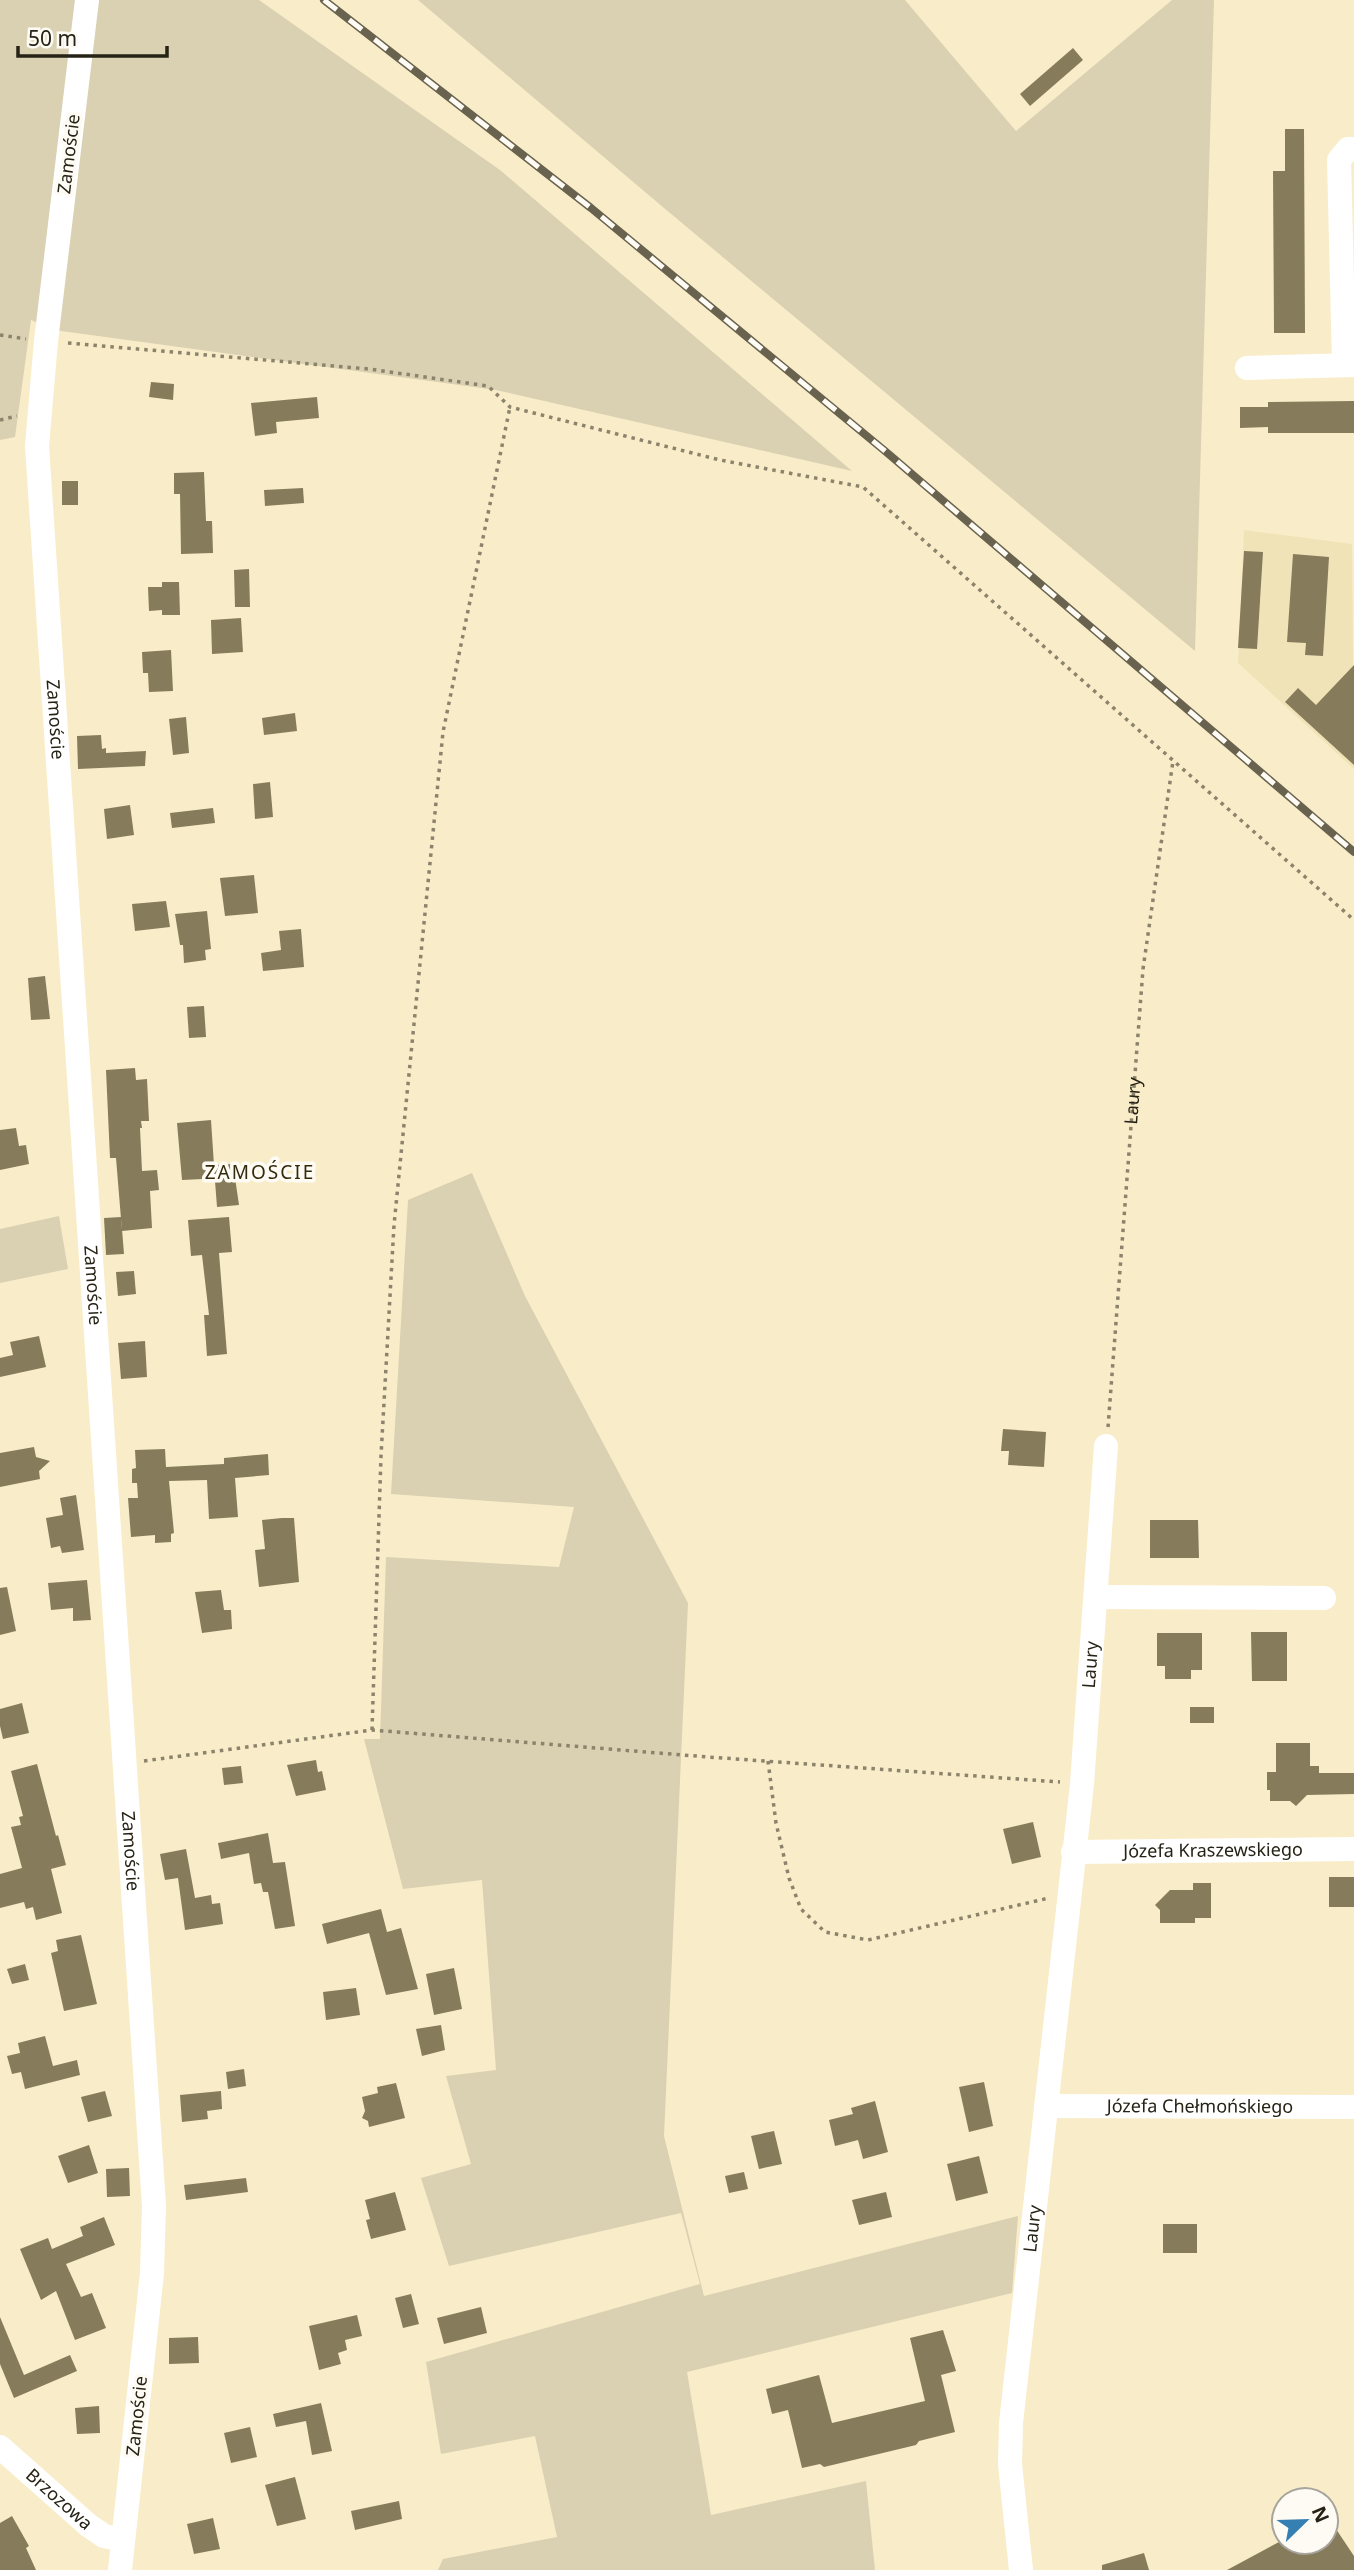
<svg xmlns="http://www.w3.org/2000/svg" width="1354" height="2570" font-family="'Noto Sans',sans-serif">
<rect width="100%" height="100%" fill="#f9edc9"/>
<path fill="#f1e3b8" d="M 1244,530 L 1352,544 L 1354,769 L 1238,663 Z"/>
<g fill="#dad1b3">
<path d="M 0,0 L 259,0 L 500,170 L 852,471 L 496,390 L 54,330 L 31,320 L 15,437 L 0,440 Z"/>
<path d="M 418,0 L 905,0 L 1016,131 L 1172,0 L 1214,0 L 1195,651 L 664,208 Z"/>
<path d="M 472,1173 L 525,1296 L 688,1603 L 664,2136 L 704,2296 L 1018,2216 L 1012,2293 L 687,2372 L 711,2515 L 866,2481 L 875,2570 L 438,2570 L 443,2559 L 557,2537 L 535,2436 L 441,2454 L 426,2362 L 700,2284 L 681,2213 L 449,2266 L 421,2178 L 471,2164 L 446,2076 L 496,2070 L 482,1880 L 403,1889 L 364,1739 L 380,1739 L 386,1557 L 559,1567 L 574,1507 L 391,1494 L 408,1200 Z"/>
<path d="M 59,1216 L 68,1269 L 0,1283 L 0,1229 Z"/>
</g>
<g fill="#867b5b">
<path d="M 1073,48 L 1083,60 L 1030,106 L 1020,94 Z"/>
<path d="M 1285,129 L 1304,129 L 1305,333 L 1274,333 L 1273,171 L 1285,171 Z"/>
<path d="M 151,382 L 174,384 L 173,400 L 149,397 Z"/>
<path d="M 317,397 L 319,418 L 276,422 L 277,433 L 255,436 L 251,403 Z"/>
<path d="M 1354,401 L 1354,433 L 1268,433 L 1268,427 L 1240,428 L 1240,407 L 1268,407 L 1268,402 Z"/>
<path d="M 204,472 L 206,521 L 212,521 L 213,553 L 181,554 L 180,494 L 174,494 L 174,473 Z"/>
<rect x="62" y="481" width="16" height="24"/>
<path d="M 303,488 L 304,503 L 265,506 L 264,490 Z"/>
<path d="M 1244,551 L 1263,552 L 1257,649 L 1238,648 Z"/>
<path d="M 1293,554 L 1329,557 L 1323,656 L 1305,655 L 1306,643 L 1287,642 Z"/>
<path d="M 249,569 L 250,607 L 235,607 L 234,570 Z"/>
<path d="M 162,582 L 179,582 L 180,615 L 162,615 L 162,610 L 149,611 L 148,587 L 162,587 Z"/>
<path d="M 241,618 L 243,652 L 212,654 L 211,620 Z"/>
<path d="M 171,650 L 173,691 L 149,692 L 148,673 L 143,673 L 142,652 Z"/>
<path d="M 1354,665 L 1354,765 L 1285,702 L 1298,688 L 1316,705 Z"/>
<path d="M 295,713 L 297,731 L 264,735 L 262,718 Z"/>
<path d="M 186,717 L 189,753 L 173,755 L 169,719 Z"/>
<path d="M 101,735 L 102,749 L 106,748 L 106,753 L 146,751 L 145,766 L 78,769 L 77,736 Z"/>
<path d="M 270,782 L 273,817 L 255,819 L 253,784 Z"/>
<path d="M 130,805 L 134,835 L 107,839 L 104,809 Z"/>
<path d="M 213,808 L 215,823 L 172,828 L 170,813 Z"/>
<path d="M 254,875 L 258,913 L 225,916 L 220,878 Z"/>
<path d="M 166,901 L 170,927 L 135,931 L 132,904 Z"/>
<path d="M 207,911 L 211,949 L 205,950 L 206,960 L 184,963 L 183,945 L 180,945 L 175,914 Z"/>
<path d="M 301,929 L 304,967 L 263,971 L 261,953 L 281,950 L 279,931 Z"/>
<path d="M 45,976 L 50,1019 L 31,1020 L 28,978 Z"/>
<path d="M 204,1006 L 206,1037 L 189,1038 L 187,1007 Z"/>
<path d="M 135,1068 L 136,1080 L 147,1079 L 149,1121 L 141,1121 L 142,1128 L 140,1128 L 142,1171 L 157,1170 L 159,1190 L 150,1191 L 152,1228 L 122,1231 L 116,1158 L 110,1158 L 106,1070 Z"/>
<path d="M 211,1120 L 214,1165 L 233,1164 L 239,1205 L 217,1207 L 215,1181 L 203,1182 L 203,1179 L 182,1180 L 177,1123 Z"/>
<path d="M 16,1128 L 19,1146 L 26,1145 L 29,1164 L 0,1170 L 0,1130 Z"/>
<path d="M 121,1217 L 124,1254 L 106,1255 L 104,1218 Z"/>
<path d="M 229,1217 L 232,1252 L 219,1253 L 227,1354 L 207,1356 L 204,1315 L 209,1315 L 202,1255 L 191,1256 L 188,1220 Z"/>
<path d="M 134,1271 L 136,1294 L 118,1296 L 116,1272 Z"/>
<path d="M 39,1336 L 46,1367 L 0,1377 L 0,1358 L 13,1355 L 10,1342 Z"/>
<path d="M 145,1341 L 147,1377 L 121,1379 L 118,1343 Z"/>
<path d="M 1003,1429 L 1046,1432 L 1044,1467 L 1008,1465 L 1009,1451 L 1001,1451 Z"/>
<path d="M 34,1447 L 36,1457 L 50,1461 L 39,1471 L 40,1479 L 0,1487 L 0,1453 Z"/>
<path d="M 165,1449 L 166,1467 L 224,1464 L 224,1458 L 268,1454 L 269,1475 L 235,1478 L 238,1517 L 209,1519 L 207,1480 L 169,1481 L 174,1533 L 171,1534 L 171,1542 L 155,1543 L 155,1535 L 131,1537 L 128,1498 L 138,1498 L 137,1483 L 132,1483 L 132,1469 L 136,1468 L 135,1450 Z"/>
<path d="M 76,1495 L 84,1550 L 62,1553 L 60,1546 L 51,1548 L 46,1518 L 63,1515 L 60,1498 Z"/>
<path d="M 282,1518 L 294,1518 L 299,1582 L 259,1587 L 255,1550 L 265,1549 L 262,1520 Z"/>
<path d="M 1150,1520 L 1198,1520 L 1199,1558 L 1150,1558 Z"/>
<path d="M 87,1580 L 91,1620 L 73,1621 L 73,1608 L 51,1610 L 48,1583 Z"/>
<path d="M 7,1587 L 16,1631 L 0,1635 L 0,1588 Z"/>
<path d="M 221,1590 L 224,1610 L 231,1610 L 232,1629 L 202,1633 L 195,1592 Z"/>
<path d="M 1251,1632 L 1287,1632 L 1287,1681 L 1252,1681 Z"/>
<path d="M 1157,1633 L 1202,1633 L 1202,1670 L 1191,1670 L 1191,1679 L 1165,1679 L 1165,1666 L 1157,1666 Z"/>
<path d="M 22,1703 L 29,1733 L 3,1739 L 0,1726 L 0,1709 Z"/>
<rect x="1190" y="1707" width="24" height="16"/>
<path d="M 1276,1743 L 1310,1743 L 1310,1766 L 1319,1766 L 1319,1773 L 1354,1773 L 1354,1794 L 1307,1795 L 1296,1806 L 1290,1801 L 1270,1801 L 1270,1790 L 1267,1790 L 1267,1772 L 1276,1772 Z"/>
<path d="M 316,1760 L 318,1772 L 322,1771 L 326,1790 L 296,1796 L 287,1765 Z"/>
<path d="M 37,1764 L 56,1836 L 58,1835 L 66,1865 L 51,1869 L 62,1913 L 36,1920 L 33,1907 L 26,1909 L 24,1902 L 0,1908 L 0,1874 L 22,1868 L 11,1827 L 21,1825 L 19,1817 L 23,1816 L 11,1771 Z"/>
<path d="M 241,1766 L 243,1783 L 224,1785 L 222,1768 Z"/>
<path d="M 1033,1822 L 1041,1857 L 1012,1864 L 1003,1829 Z"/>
<path d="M 268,1833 L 273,1863 L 285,1862 L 295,1926 L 275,1929 L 268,1892 L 263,1892 L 261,1883 L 254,1884 L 249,1853 L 221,1859 L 218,1843 Z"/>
<path d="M 186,1849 L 195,1898 L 211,1895 L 212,1904 L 220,1903 L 223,1924 L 185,1930 L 178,1878 L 165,1880 L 160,1854 Z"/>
<rect x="1329" y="1877" width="25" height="30"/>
<path d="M 1193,1883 L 1211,1883 L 1211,1918 L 1195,1918 L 1195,1923 L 1160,1923 L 1160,1910 L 1155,1905 L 1170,1890 L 1193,1890 Z"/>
<path d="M 381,1909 L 387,1932 L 401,1928 L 418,1989 L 386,1995 L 369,1933 L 327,1944 L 322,1924 Z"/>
<path d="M 81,1935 L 97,2004 L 64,2011 L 51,1953 L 58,1951 L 56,1940 Z"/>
<path d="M 25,1964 L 29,1980 L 12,1984 L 7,1969 Z"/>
<path d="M 454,1968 L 462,2009 L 434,2015 L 426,1974 Z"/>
<path d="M 356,1988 L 360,2015 L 326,2020 L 323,1992 Z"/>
<path d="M 441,2025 L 445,2050 L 422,2056 L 416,2029 Z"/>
<path d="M 45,2036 L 53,2066 L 77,2060 L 80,2075 L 25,2089 L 21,2072 L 12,2074 L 7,2056 L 20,2053 L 18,2043 Z"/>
<path d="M 244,2069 L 246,2086 L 228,2089 L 226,2072 Z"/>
<path d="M 984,2082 L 993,2126 L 969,2132 L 959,2087 Z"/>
<path d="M 396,2083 L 405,2118 L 369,2127 L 368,2121 L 362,2118 L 365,2111 L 362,2097 L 378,2093 L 377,2087 Z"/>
<path d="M 105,2091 L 112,2116 L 88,2122 L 81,2097 Z"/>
<path d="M 221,2091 L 222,2109 L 207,2111 L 208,2119 L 182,2122 L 180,2095 Z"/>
<path d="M 875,2101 L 888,2152 L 863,2159 L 858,2140 L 835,2146 L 829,2120 L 853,2114 L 851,2108 Z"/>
<path d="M 774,2131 L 782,2164 L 759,2169 L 751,2136 Z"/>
<path d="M 89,2145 L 98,2173 L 68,2183 L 58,2156 Z"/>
<path d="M 979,2156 L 988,2193 L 956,2201 L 947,2164 Z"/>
<path d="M 129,2168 L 130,2196 L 107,2197 L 106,2169 Z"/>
<path d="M 744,2172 L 748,2189 L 729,2193 L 725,2176 Z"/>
<path d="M 246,2178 L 248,2192 L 186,2200 L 184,2185 Z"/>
<path d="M 395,2192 L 406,2230 L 371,2239 L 366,2220 L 370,2219 L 365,2200 Z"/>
<path d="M 886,2192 L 892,2217 L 859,2225 L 852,2200 Z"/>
<path d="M 104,2217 L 115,2245 L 66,2264 L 81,2297 L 92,2293 L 106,2328 L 75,2340 L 56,2291 L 41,2300 L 20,2249 L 48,2238 L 52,2249 L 83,2236 L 80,2227 Z"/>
<rect x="1163" y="2224" width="34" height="29"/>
<path d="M 411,2294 L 419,2324 L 403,2328 L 395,2298 Z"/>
<path d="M 481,2307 L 487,2333 L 444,2344 L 437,2318 Z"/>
<path d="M 357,2315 L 362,2336 L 345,2340 L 347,2350 L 338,2353 L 341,2364 L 319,2370 L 309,2326 Z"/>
<path d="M 0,2317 L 24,2375 L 70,2355 L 77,2371 L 14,2398 L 0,2364 Z"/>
<path d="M 943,2330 L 956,2371 L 941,2375 L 955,2432 L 919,2441 L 916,2445 L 887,2452 L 824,2467 L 820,2464 L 802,2468 L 788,2410 L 772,2414 L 766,2389 L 819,2375 L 832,2423 L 925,2401 L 910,2338 Z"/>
<path d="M 198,2337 L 199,2363 L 169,2364 L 169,2338 Z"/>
<path d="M 321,2403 L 332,2451 L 312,2455 L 306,2421 L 276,2427 L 273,2414 Z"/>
<path d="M 99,2406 L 100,2433 L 77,2434 L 75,2408 Z"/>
<path d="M 250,2427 L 257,2457 L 231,2463 L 224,2433 Z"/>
<path d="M 295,2477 L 306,2519 L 277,2526 L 265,2485 Z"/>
<path d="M 399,2501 L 402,2519 L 355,2530 L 351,2511 Z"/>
<path d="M 1326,2514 L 1354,2556 L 1354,2570 L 1227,2570 L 1279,2542 L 1326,2542 Z"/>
<path d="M 12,2516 L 29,2546 L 26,2548 L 36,2570 L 0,2570 L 0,2523 Z"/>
<path d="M 213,2518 L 220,2549 L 194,2554 L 187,2524 Z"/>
<path d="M 1144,2553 L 1149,2570 L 1102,2570 L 1102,2565 Z"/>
</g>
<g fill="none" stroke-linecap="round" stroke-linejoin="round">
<g stroke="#8b836b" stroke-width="3.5" stroke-dasharray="3.5 5" stroke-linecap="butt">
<path d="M 0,335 L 26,339"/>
<path d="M 68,343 L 369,369 L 488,386 L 510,407 L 720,460 L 863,487 L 1354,920"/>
<path d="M 0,420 L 17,416"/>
<path id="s1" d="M 1108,1427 L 1143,969 L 1173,761"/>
<path d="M 372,1730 L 381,1456 L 394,1225 L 443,732 L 510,407"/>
<path d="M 144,1761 L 372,1730 L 708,1757 L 1060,1782"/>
<path d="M 768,1761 L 776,1823 L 789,1878 L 801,1909 L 825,1932 L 868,1940 L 1049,1898"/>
</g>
<g stroke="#fff" stroke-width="24">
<path id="s2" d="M 87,0 L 46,341 L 37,446 L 154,2206 L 152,2273 L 120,2570"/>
<path d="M 1344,364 L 1339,160 L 1348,149 L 1354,149"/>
<path d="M 1247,368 L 1354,365"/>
<path d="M 1096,1597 L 1324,1598"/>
<path id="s3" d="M 1073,1852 L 1354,1849"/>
<path id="s4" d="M 1046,2106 L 1354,2107"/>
<path id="s5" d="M 0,2447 L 88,2525 L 104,2536 L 123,2540"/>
<path id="s6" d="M 1021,2570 L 1010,2464 L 1011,2423 L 1082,1784 L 1106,1446"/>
</g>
<defs>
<path id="rail" d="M 324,0 L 591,208 L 885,451 L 1354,852"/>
</defs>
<use href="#rail" stroke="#69624e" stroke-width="8"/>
<use href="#rail" stroke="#fdfbf4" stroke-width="5" stroke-dasharray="16" stroke-linecap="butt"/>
</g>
<g text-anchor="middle" stroke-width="7" stroke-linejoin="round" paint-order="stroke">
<g font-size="18" fill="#262215" stroke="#fdfbf4">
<text transform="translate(69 154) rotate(-83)" y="6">Zamoście</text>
<text dy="6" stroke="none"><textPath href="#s2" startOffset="723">Zamoście</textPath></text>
<text dy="6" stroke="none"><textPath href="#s1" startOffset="327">Laury</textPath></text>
<text dy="6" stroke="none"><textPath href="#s2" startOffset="1290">Zamoście</textPath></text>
<text dy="6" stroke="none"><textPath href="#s6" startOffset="910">Laury</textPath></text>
<text dy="6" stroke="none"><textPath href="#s2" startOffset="1857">Zamoście</textPath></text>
<text dy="6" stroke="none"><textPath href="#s3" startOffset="140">Józefa Kraszewskiego</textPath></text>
<text dy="6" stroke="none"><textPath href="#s4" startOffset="154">Józefa Chełmońskiego</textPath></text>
<text dy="6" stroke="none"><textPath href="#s6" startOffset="343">Laury</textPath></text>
<text transform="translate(137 2416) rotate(-84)" y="6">Zamoście</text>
<text dy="6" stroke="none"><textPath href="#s5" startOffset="79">Brzozowa</textPath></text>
</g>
<g font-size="19" letter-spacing="2" fill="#342a0b" stroke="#fdfbf4">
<text x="260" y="1179">ZAMOŚCIE</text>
</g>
</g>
<g transform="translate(1305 2521) rotate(67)"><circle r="33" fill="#fdfbf4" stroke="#a7a49b" stroke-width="2"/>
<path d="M0-5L12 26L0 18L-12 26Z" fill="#357fb3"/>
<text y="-10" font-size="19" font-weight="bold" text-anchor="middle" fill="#262215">N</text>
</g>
<path d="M18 46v10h149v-10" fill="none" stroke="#262215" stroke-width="3.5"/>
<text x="28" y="46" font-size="21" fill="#262215" stroke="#fdfbf4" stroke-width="5" paint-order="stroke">50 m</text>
</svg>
